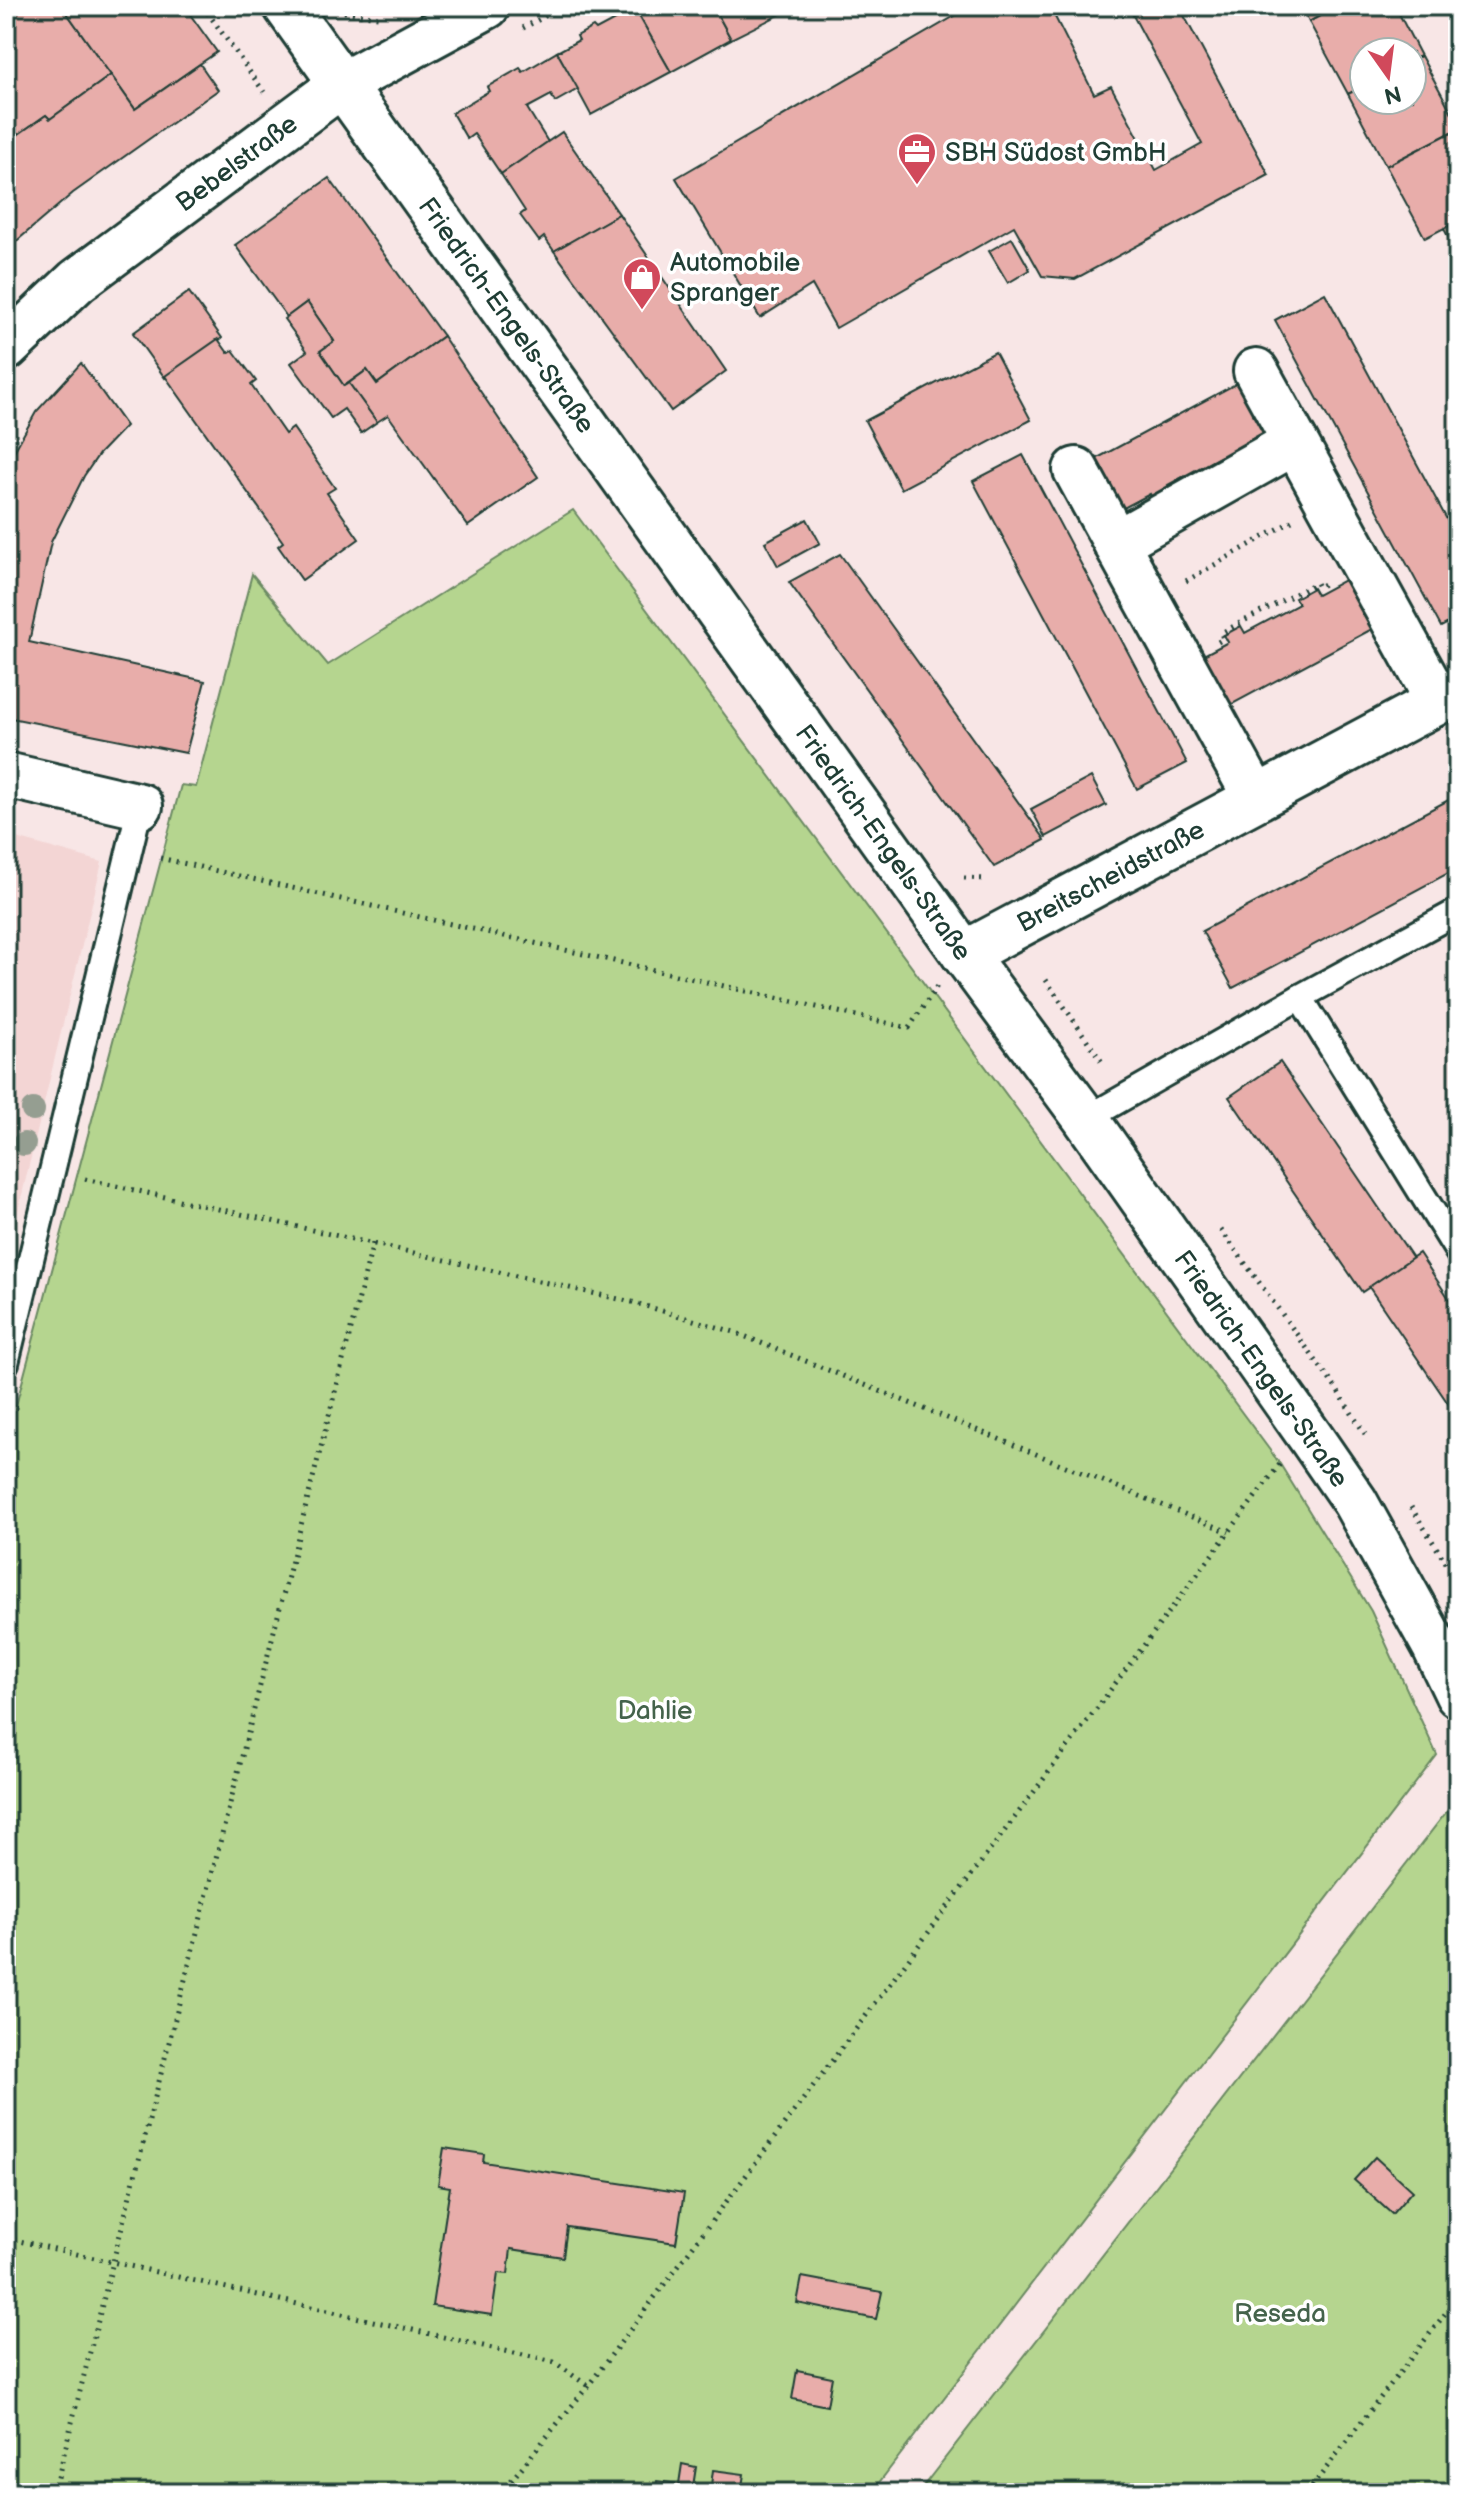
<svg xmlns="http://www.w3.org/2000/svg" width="1464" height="2499" font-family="'Balsamiq Sans',sans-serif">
<rect width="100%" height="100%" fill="#f8e6e6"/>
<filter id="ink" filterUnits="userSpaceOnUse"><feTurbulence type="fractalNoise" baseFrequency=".0125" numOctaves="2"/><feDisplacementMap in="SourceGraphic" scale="16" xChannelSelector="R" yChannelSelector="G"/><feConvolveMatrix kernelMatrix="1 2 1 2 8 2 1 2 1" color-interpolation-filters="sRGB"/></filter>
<g filter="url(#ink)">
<path fill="#f3d5d4" d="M 6,835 L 102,862 L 6,1261 Z"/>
<g fill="#b5d58f" stroke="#6a8962" stroke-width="2">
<path d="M 573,510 L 1280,1464 L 1371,1611 L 1437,1755 L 871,2493 L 6,2493 L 6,1443 L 181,785 L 196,787 L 252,574 L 328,665 Z"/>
<path d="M 1458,1797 L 1458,2493 L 918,2493 Z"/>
</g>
<g fill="#e8adaa" stroke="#1f3d34" stroke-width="2">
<path d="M 6,6 L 62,6 L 111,75 L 50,119 L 46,115 L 6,143 Z"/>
<path d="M 62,6 L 184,6 L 217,52 L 135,109 Z"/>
<path d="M 642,6 L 713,6 L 731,39 L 671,72 L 635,9 Z"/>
<path d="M 713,6 L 790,6 L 791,9 L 731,39 Z"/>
<path d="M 972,6 L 1071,6 L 1054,15 L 1094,94 L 1111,86 L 1156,170 L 1202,144 L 1128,6 L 1179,6 L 1269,175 L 1075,279 L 1042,276 L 1014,226 L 836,328 L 812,285 L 760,318 L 676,178 Z"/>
<path d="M 1301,6 L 1338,6 L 1309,22 Z"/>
<path d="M 1338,6 L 1395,6 L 1421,56 L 1412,60 L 1412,52 L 1364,52 L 1364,86 L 1348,94 L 1309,22 Z"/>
<path d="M 635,9 L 671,72 L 591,115 L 557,52 L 579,40 L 577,36 L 593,27 L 596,30 Z"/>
<path d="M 557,52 L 578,89 L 555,102 L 551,95 L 527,108 L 548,142 L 501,174 L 474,134 L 467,139 L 452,113 L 489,91 L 487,87 L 520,68 L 523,72 Z"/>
<path d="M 1421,56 L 1458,124 L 1458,129 L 1386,166 L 1348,94 L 1364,86 L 1364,100 L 1412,100 L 1412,60 Z"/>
<path d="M 200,64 L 218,90 L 73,193 L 6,250 L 6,143 L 46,115 L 50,119 L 111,75 L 135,109 Z"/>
<path d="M 1458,129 L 1458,221 L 1425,238 L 1386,166 Z"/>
<path d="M 562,132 L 619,214 L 554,251 L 544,237 L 539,241 L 520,215 L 525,211 L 501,174 Z"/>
<path d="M 329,178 L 443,336 L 377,384 L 367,370 L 344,386 L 320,351 L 334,341 L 307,302 L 287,317 L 235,245 Z"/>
<path d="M 619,214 L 726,371 L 671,411 L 554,251 Z"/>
<path d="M 1458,221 L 1458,255 L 1444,229 Z"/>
<path d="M 1012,238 L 1030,270 L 1008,283 L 989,251 Z"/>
<path d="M 189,292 L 222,338 L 165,378 L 133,333 Z"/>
<path d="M 1325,293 L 1458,540 L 1458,618 L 1441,627 L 1275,320 Z"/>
<path d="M 307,302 L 334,341 L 320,351 L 344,386 L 349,383 L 377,422 L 361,433 L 344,409 L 331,418 L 291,363 L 307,351 L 284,319 Z"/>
<path d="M 443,336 L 538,477 L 468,526 L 388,415 L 377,422 L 349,383 L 367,370 L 377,384 Z"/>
<path d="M 218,339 L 228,353 L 233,350 L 256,381 L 251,385 L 285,434 L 293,428 L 335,488 L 327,493 L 359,539 L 302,580 L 278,546 L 283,542 L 165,376 Z"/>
<path d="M 995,352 L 1031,420 L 901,489 L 865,421 Z"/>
<path d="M 81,363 L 126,426 L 99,454 L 84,476 L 51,542 L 29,642 L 205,681 L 186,753 L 6,717 L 6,466 L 36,412 Z"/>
<path d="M 1241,381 L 1268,431 L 1239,447 L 1242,454 L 1225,463 L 1221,456 L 1168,485 L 1171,491 L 1153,501 L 1150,494 L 1118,511 L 1092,461 Z"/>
<path d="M 1023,455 L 1187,763 L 1137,789 L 973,481 Z"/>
<path d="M 807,519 L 820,543 L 778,566 L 765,542 Z"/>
<path d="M 840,554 L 1044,838 L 1045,840 L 994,867 L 789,582 Z"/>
<path d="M 1348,578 L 1374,628 L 1225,708 L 1198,658 L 1228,642 L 1224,635 L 1241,626 L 1245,633 L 1299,604 L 1295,598 L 1313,588 L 1317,595 Z"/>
<path d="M 1091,777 L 1106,805 L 1046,837 L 1031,809 Z"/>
<path d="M 1458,795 L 1458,868 L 1233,988 L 1202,931 Z"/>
<path d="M 1280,1062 L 1413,1258 L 1362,1292 L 1229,1097 Z"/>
<path d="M 1419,1253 L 1458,1312 L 1458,1418 L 1369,1287 Z"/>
<path d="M 444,2148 L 484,2154 L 483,2162 L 684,2193 L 676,2243 L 567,2227 L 563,2257 L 511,2249 L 508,2274 L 498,2273 L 492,2315 L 432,2306 L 450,2187 L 438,2185 Z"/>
<path d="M 1375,2157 L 1412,2191 L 1392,2214 L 1354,2180 Z"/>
<path d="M 802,2277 L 882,2292 L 876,2319 L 797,2303 Z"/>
<path d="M 797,2370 L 832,2377 L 827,2406 L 792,2399 Z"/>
<path d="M 682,2464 L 696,2467 L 692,2493 L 655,2493 L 657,2481 L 679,2484 Z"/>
<path d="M 713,2470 L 744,2474 L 741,2493 L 710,2493 Z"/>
</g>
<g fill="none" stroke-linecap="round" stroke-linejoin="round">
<defs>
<g id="service">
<path d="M 1300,997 L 1458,1252"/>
<path d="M 1086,1119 L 1300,997 L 1458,911"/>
<path d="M 6,1363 L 140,806"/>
</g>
<g id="minor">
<path id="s1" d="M 6,348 L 77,281 L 341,85 L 487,6"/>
<path d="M 1256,371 L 1438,701"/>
<path d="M 1076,470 L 1256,798"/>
<path d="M 1116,543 L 1295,442"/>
<path d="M 6,775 L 140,806"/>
<path id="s2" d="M 964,954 L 1458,691"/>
</g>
<g id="tertiary">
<path id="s3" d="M 286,6 L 964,954 L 1086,1119 L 1311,1438 L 1355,1502 L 1434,1645 L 1458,1695"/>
</g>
</defs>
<use href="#service" stroke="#1f3d34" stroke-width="30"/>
<use href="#minor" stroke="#1f3d34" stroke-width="50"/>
<use href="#tertiary" stroke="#1f3d34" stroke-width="50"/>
<g stroke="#1f3d34" stroke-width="5" stroke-dasharray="2 6" stroke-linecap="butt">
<path d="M 203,6 L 264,92"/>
<path d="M 344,12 L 378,17"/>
<path d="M 523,28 L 564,6"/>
<path d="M 1186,581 L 1292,521"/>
<path d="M 1218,642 L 1223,639 L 1221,633 L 1316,583 L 1318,587 L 1326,583"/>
<path d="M 160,858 L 909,1028 L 937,986"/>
<path d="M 964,878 L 987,879"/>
<path d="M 1046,980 L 1102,1062"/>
<path d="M 85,1179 L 632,1302 L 734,1332 L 1229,1532"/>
<path d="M 1221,1230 L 1335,1387 L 1365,1434"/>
<path d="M 1411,1507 L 1458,1582"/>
<path d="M 6,2238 L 554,2362 L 588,2386"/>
<path d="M 54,2493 L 373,1243"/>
<path d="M 501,2493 L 588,2386 L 1280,1464"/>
<path d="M 1307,2493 L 1458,2297"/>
</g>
<use href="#service" stroke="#fff" stroke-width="24"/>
<use href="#minor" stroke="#fff" stroke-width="44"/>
<use href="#tertiary" stroke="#fff" stroke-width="44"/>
</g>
<g fill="#959e91">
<circle cx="33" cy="1110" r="12"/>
<circle cx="24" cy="1144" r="12"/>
</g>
</g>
<defs>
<symbol id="office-pin" viewBox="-11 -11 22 30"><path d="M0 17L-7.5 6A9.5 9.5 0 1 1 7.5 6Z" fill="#d1495b" stroke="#fff"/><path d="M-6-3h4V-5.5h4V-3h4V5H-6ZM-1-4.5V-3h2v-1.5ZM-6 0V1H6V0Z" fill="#fff"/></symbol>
<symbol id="shop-pin" viewBox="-11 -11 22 30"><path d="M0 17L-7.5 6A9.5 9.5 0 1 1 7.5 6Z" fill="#d1495b" stroke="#fff"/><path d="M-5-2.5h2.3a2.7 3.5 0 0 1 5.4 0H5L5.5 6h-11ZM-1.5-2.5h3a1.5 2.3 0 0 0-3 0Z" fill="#fff"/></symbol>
</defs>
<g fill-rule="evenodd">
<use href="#office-pin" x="895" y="130" width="44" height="60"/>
<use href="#shop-pin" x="620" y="255" width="44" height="60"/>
</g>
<g text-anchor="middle" stroke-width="7" stroke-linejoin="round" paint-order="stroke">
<g font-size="26" fill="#1f3d34" stroke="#fff" text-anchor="start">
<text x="945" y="161">SBH Südost GmbH</text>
<text x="670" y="271">Automobile<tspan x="670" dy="30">Spranger</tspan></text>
</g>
<g font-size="26" fill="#1f3d34" stroke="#fff">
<text dy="9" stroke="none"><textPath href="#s1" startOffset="296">Bebelstraße</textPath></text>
<text dy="9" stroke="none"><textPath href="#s3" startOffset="380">Friedrich-Engels-Straße</textPath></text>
<text dy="9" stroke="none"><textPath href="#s3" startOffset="1028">Friedrich-Engels-Straße</textPath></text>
<text dy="9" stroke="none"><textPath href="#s2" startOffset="166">Breitscheidstraße</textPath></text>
<text dy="9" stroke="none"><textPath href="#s3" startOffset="1676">Friedrich-Engels-Straße</textPath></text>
</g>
<g font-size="26" fill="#44634b" stroke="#fff">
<text x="655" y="1719">Dahlie</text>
<text x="1280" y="2322">Reseda</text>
</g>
</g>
<rect width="1464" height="2499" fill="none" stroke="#fff" stroke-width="32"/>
<rect x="16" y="16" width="1432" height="2467" fill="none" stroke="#1f3d34" stroke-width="3" filter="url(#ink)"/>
<g transform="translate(1388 76) rotate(166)"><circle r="38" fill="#ffffff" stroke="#a5b1ae" stroke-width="2"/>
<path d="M0-6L14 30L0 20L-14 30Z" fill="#d1495b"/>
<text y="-12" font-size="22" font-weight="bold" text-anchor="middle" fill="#1f3d34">N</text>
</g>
</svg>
